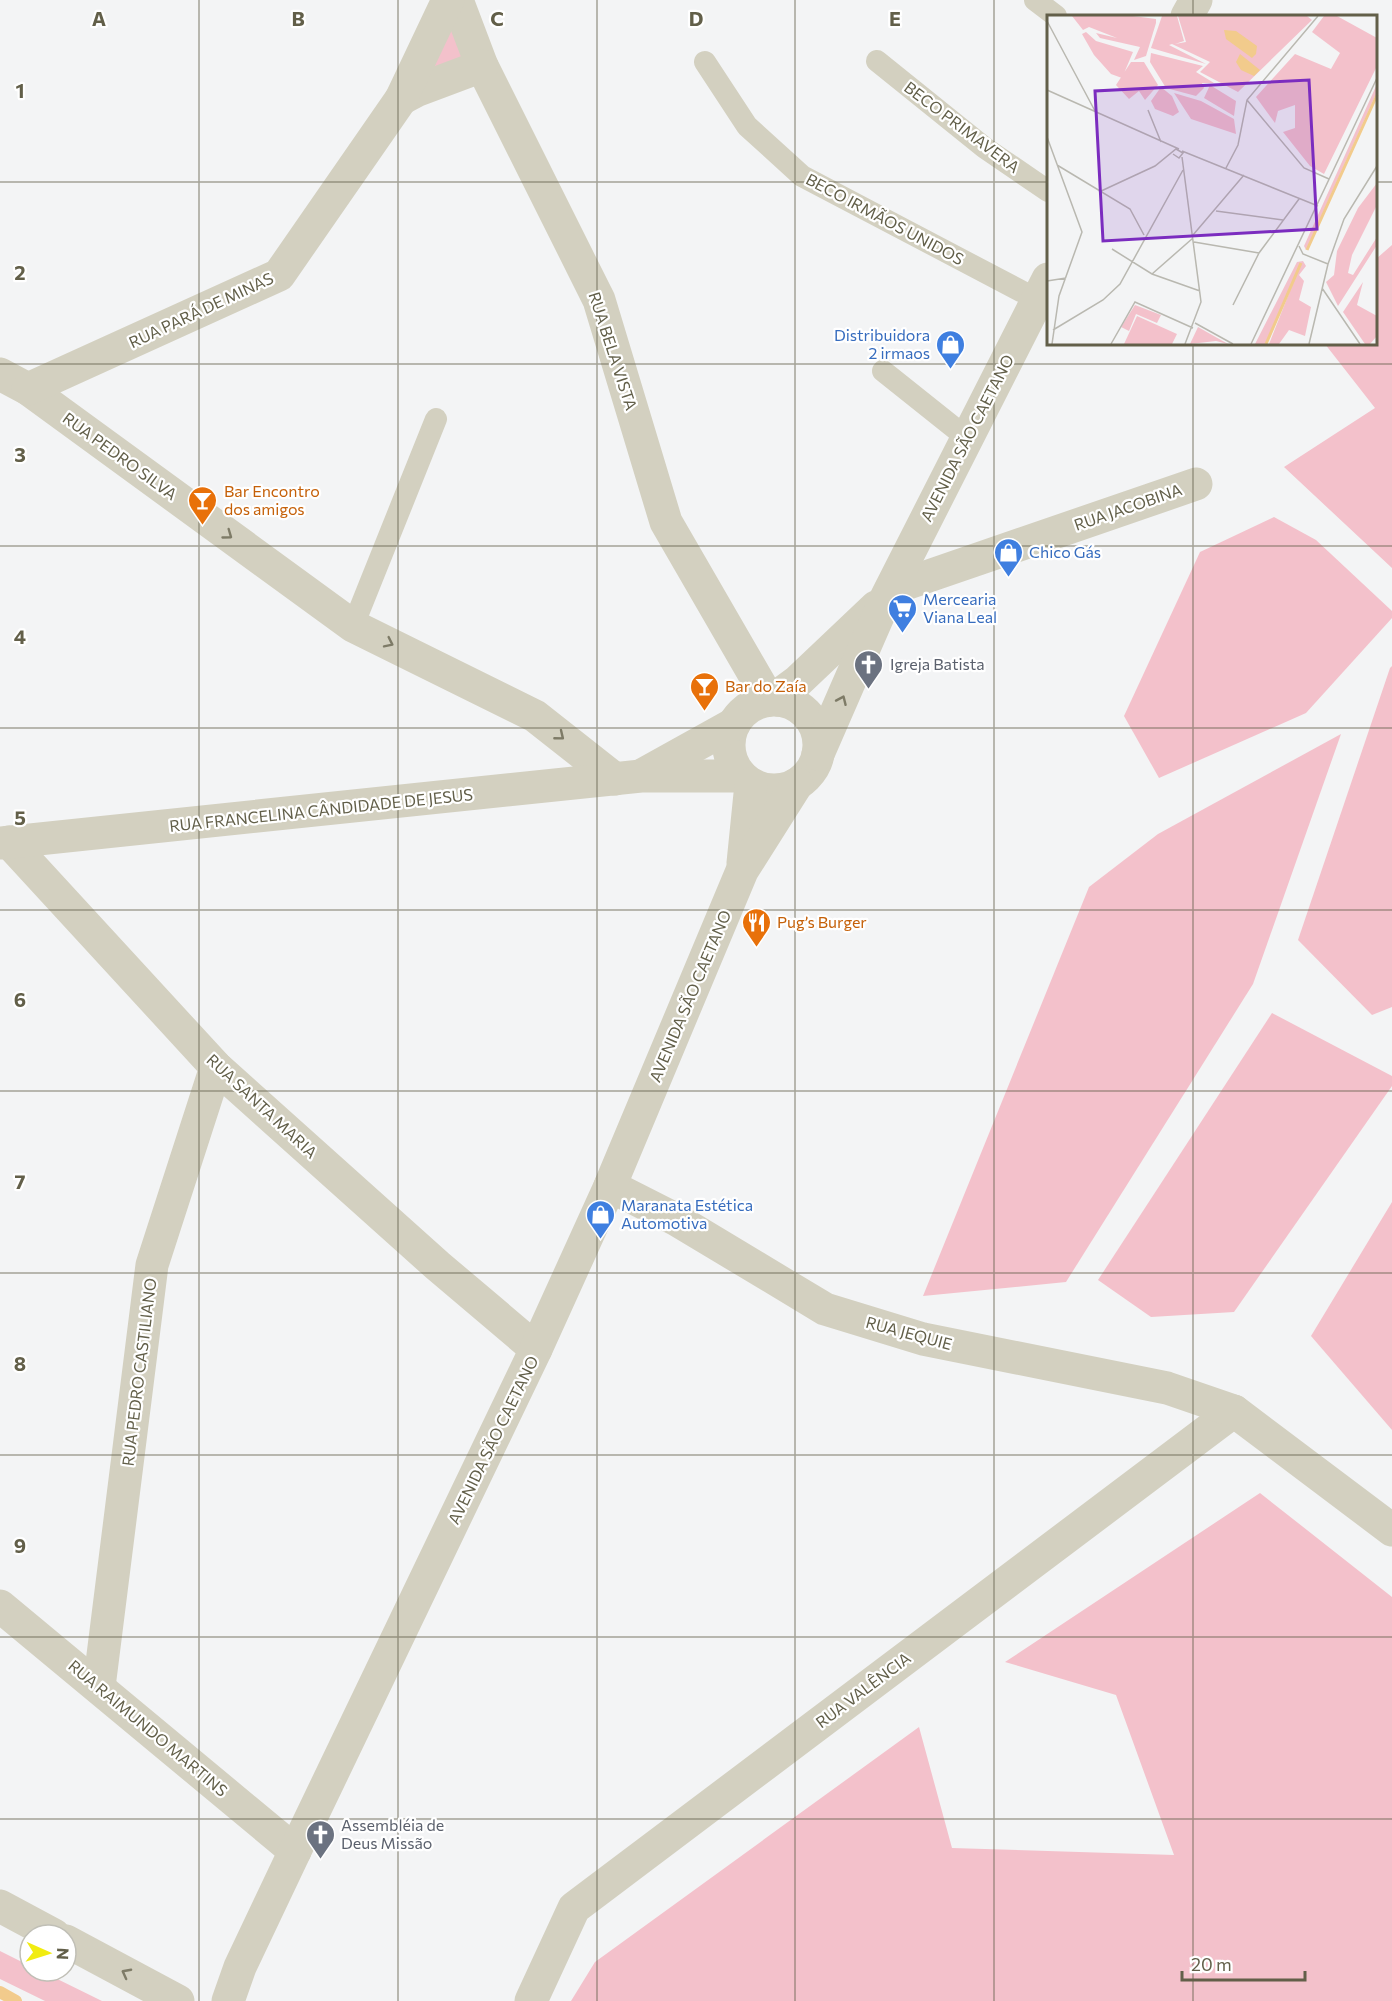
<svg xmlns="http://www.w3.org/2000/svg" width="1392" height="2001" font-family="Commissioner,sans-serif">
<rect width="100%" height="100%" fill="#f3f4f5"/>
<g fill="#f3c1cb">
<path d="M 452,3 L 472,59 L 415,84 Z"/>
<path d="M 1392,245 L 1392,568 L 1284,467 L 1375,408 L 1325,344 L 1376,344 L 1376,259 Z"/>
<path d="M 1274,517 L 1316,540 L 1392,611 L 1392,618 L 1306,713 L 1159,778 L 1124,716 L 1200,552 Z"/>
<path d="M 1392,666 L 1392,1007 L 1372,1015 L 1298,940 L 1390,668 Z"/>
<path d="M 1341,734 L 1253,984 L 1066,1282 L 923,1296 L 1089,887 L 1158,834 Z"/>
<path d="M 1272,1013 L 1392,1076 L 1392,1086 L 1234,1312 L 1151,1317 L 1098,1280 Z"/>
<path d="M 1392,1202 L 1392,1430 L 1311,1336 Z"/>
<path d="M 1260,1493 L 1392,1597 L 1392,2001 L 571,2001 L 595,1962 L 919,1727 L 952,1848 L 1174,1855 L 1116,1695 L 1005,1662 Z"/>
<path d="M 0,1951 L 30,1966 L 30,1971 L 41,1971 L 102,2001 L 45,2001 L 0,1979 Z"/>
</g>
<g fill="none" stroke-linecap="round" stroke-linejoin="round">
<path stroke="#f2cb8c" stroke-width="12" d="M 0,1992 L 16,2001"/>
<g stroke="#d3d0c0" stroke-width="22">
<path d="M 1035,0 L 1056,16"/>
<path d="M 877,61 L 985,148 L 1048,191"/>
<path d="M 705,62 L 747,126 L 802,176 L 1038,300"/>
<path d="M 883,371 L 967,438"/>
<path d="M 353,626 L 436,419"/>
</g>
<g stroke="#d3d0c0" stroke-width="33">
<path d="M 457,0 L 482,66 L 599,300 L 666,522 L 769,700"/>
<path d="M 401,99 L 418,90 L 482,66"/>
<path d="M 0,374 L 28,389 L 353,626 L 535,716 L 615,779"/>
<path d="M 28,389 L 279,275 L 401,99 L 448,0"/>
<path d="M 891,589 L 1196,484"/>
<path d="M 9,842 L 216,1067 L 438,1266 L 536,1349"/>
<path d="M 0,1606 L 295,1851"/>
<path d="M 99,1687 L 152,1265 L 216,1067"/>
<path d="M 531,2001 L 574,1908 L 1234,1411"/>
</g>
<g stroke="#d3d0c0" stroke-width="33">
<path d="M 1187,16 L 1196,0"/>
<path d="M 778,700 L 783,692 L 798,681 L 876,607"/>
<circle cx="774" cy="745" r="45"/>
<path d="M 818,754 L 886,598 L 1048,279"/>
<path d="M 644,774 L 734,724"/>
<path d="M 0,843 L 641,776 L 741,776"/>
<path d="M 743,863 L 751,784"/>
<path d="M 610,1186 L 677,1220 L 825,1309 L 923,1339 L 1167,1388 L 1234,1411 L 1392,1530"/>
<path d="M 0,1906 L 54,1935"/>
<path d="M 66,1941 L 178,2001"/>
<path d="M 228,2001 L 240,1967 L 295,1851 L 536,1349 L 610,1186 L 742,871 L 797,784"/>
</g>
</g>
<defs><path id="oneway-chevron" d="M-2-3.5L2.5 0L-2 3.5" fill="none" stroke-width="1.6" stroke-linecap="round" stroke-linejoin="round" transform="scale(1.5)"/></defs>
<g stroke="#7e7b67">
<use href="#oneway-chevron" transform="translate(228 535) rotate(36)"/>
<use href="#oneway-chevron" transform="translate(389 643) rotate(26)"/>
<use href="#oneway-chevron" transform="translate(842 700) rotate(-66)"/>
<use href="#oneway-chevron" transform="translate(560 736) rotate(39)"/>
<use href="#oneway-chevron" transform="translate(126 1973) rotate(-152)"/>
</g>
<path fill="none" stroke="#625f49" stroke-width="1.5" stroke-opacity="0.55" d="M 199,0 L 199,2001M 398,0 L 398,2001M 597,0 L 597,2001M 795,0 L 795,2001M 994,0 L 994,2001M 1193,0 L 1193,16M 0,182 L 1048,182M 1376,182 L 1392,182M 1193,344 L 1193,2001M 0,364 L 1392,364M 0,546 L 1392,546M 0,728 L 1392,728M 0,910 L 1392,910M 0,1091 L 1392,1091M 0,1273 L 1392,1273M 0,1455 L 1392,1455M 0,1637 L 1392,1637M 0,1819 L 1392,1819"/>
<defs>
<symbol id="shop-pin" viewBox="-11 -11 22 30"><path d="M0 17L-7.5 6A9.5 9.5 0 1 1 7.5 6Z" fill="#3f7fe0" stroke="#fff"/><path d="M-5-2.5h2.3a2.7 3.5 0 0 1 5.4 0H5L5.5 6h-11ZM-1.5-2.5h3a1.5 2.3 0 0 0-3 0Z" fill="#fff"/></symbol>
<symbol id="bar-pin" viewBox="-11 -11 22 30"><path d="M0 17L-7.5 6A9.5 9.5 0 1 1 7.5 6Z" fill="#e8710a" stroke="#fff"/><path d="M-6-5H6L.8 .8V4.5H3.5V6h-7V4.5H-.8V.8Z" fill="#fff"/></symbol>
<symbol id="supermarket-pin" viewBox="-11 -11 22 30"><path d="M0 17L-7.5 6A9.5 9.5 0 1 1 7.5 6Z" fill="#3f7fe0" stroke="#fff"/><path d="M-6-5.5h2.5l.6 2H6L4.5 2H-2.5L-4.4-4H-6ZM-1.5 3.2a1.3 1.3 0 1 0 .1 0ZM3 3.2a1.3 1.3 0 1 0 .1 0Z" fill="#fff"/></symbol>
<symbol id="church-pin" viewBox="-11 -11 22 30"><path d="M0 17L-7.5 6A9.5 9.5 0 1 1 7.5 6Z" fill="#6b7280" stroke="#fff"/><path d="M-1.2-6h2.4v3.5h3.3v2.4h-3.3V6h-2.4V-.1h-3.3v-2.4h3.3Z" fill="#fff"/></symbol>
<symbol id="restaurant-pin" viewBox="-11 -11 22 30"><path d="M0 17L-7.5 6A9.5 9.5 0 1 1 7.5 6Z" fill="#e8710a" stroke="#fff"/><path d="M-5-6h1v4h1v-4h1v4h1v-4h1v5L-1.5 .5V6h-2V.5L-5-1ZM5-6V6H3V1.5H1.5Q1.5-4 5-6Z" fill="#fff"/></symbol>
</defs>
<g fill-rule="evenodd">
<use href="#shop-pin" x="934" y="328" width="33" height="45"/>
<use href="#bar-pin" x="186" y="484" width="33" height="45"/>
<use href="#shop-pin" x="992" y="536" width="33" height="45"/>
<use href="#supermarket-pin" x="886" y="592" width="33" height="45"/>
<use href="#church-pin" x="852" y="648" width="33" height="45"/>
<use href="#bar-pin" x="688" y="670" width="33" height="45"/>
<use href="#restaurant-pin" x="740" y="906" width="33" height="45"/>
<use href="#shop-pin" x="584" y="1198" width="33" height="45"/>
<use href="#church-pin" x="304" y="1818" width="33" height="45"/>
</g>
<g text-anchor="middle" stroke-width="4.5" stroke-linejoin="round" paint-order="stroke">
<g font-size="16" fill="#625f49" stroke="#fff">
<text transform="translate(962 127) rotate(37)" y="6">BECO PRIMAVERA</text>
<text transform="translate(885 219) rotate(28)" y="6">BECO IRMÃOS UNIDOS</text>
<text transform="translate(201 310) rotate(-25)" y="6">RUA PARÁ DE MINAS</text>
<text transform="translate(613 351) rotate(72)" y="6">RUA BELA VISTA</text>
<text transform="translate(967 438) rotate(-63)" y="6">AVENIDA SÃO CAETANO</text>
<text transform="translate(120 456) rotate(36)" y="6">RUA PEDRO SILVA</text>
<text transform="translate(1128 507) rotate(-19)" y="6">RUA JACOBINA</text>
<text transform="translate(321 810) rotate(-6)" y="6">RUA FRANCELINA CÂNDIDADE DE JESUS</text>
<text transform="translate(690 996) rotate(-67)" y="6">AVENIDA SÃO CAETANO</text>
<text transform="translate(262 1106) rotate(43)" y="6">RUA SANTA MARIA</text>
<text transform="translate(909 1333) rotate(15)" y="6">RUA JEQUIE</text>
<text transform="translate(139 1372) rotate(-83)" y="6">RUA PEDRO CASTILIANO</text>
<text transform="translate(493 1440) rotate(-64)" y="6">AVENIDA SÃO CAETANO</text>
<text transform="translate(863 1690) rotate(-37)" y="6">RUA VALÊNCIA</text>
<text transform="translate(148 1728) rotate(40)" y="6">RUA RAIMUNDO MARTINS</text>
</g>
<g font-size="16" fill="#366cbe" stroke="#fff" text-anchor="start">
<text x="930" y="341" text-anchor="end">Distribuidora<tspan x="930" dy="18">2 irmaos</tspan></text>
<text x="1029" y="558">Chico Gás</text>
<text x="923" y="605">Mercearia<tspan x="923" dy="18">Viana Leal</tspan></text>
<text x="621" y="1211">Maranata Estética<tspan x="621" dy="18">Automotiva</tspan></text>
</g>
<g font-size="16" fill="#c56008" stroke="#fff" text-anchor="start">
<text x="224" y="497">Bar Encontro<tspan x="224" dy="18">dos amigos</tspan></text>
<text x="725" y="692">Bar do Zaía</text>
<text x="777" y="928">Pug’s Burger</text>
</g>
<g font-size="16" fill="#5b616d" stroke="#fff" text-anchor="start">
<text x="890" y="670">Igreja Batista</text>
<text x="341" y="1831">Assembléia de<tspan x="341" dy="18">Deus Missão</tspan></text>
</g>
</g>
<g transform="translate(1047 15)">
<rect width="330" height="330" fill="#f3f4f5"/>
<path d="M 25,1 L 86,1 L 109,4 L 109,8 L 99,41 L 87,45 L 93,32 L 53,23 L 49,18 L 70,23 L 42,12 L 36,15 ZM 115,1 L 130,1 L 137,26 L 128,29 L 139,27 L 131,1 L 260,1 L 265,5 L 191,77 L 153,57 L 163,47 L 125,29 L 122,30 L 159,49 L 104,33 ZM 277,1 L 290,1 L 330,23 L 330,51 L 277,159 L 263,151 L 236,117 L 248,113 L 248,90 L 231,96 L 228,108 L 209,82 L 248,39 L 284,54 L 293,38 L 265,17 ZM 39,17 L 49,26 L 86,37 L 75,63 L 64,59 L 47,40 L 35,19 ZM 104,38 L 156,51 L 149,57 L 167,68 L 155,68 L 157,73 L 149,81 L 119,73 L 103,47 ZM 84,47 L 97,47 L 111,70 L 98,85 L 92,76 L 82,84 L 69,70 ZM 330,69 L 330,77 L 259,235 L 257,231 ZM 163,70 L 189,86 L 187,101 L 157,83 ZM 114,72 L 125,81 L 132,97 L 126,101 L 108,94 L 104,86 ZM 127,78 L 154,86 L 187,104 L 189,119 L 144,104 ZM 330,168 L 330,190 L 305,240 L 301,258 L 306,260 L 330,222 L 330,230 L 291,291 L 279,267 L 287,260 L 290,236 L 311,193 ZM 256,246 L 259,251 L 252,260 L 257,266 L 252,285 L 264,292 L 258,321 L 242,315 L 232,329 L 222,329 L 254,248 L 218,329 L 208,329 L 250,247 ZM 316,267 L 310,290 L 330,301 L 330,321 L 323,329 L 318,329 L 296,297 ZM 88,290 L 114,300 L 110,308 L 89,299 L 82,316 L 74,312 ZM 90,301 L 130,319 L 125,329 L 77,329 ZM 151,312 L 181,329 L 169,326 L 143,329 Z" fill="#f3c1cb"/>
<path d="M 177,15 L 189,16 L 210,31 L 209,39 L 205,43 L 179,24 ZM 193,39 L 213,55 L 207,61 L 194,55 L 189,47 Z" fill="#f2cb8c"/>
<path fill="none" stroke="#f2cb8c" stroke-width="3" d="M 260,235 L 330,80M 219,329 L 254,248"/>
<path fill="none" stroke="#b9b8b0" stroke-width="1.5" d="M 0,6 L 48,96M 0,75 L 132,134M 200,85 L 257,153 L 282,164M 101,95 L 114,127M 0,122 L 35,217 L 12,281 L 5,329M 135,136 L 271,191M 135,142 L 154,287 L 138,329M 10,150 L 83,194 L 97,220M 179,153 L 191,130 L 200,85 L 271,1M 52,177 L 108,151 L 129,134 L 136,138 L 132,143 L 126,139M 169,196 L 236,205M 146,220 L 197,160M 147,227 L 212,238M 252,231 L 256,239 L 281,249M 65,234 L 105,259 L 153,276M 105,259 L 146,223M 0,266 L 19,263M 275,273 L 313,329M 186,290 L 212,238 L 252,184M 148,308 L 186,329M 6,315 L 56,285 L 73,269 L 136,155M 64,329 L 88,287 L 146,313M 204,329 L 330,63M 262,329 L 281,249 L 297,204 L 330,151"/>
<path fill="#7b2cbf" fill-opacity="0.15" stroke="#7b2cbf" stroke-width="3" d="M 262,65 L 270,214 L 56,226 L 48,76 Z"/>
<rect width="330" height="330" fill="none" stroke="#625f49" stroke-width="3"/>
</g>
<g font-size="20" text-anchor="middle" font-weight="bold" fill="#625f49" stroke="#fff" stroke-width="4.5" stroke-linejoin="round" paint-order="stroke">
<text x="99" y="26">A</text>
<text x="298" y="26">B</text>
<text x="497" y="26">C</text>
<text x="696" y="26">D</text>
<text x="895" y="26">E</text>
<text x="20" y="98">1</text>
<text x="20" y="280">2</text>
<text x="20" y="462">3</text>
<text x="20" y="644">4</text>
<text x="20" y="825">5</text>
<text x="20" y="1007">6</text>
<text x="20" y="1189">7</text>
<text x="20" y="1371">8</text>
<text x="20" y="1553">9</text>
</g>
<g transform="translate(48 1953) rotate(93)"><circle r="28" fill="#ffffff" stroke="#c0bfb6" stroke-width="1.5"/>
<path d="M0-4.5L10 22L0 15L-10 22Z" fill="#f1ec11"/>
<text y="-9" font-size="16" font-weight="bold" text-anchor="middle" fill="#625f49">N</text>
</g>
<path d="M1182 1971v9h123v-9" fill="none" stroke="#625f49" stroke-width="3"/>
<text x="1191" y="1971" font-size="18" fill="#625f49" stroke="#ffffff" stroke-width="4.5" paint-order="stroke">20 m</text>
</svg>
